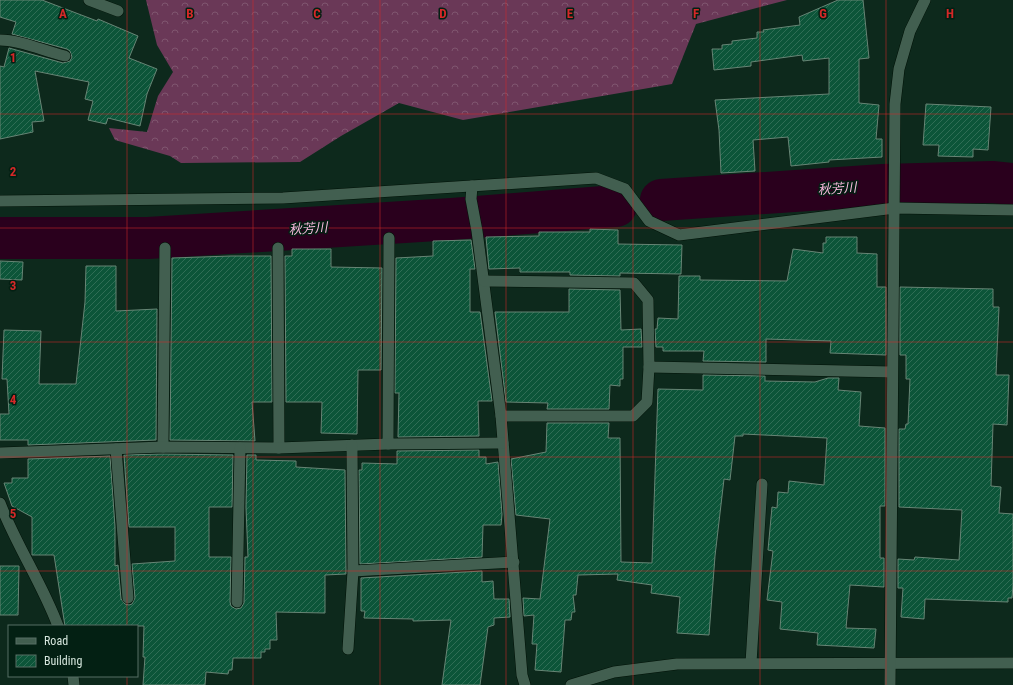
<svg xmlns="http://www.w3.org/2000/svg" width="1013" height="685" font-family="'Roboto Condensed','Noto Sans JP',sans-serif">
<defs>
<pattern id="forest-crowns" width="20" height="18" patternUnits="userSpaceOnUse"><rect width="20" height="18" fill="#6a3857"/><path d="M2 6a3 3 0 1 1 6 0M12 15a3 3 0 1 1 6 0" fill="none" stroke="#7f556f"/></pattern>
<pattern id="building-hatch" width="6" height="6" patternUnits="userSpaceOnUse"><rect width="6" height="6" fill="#0c5539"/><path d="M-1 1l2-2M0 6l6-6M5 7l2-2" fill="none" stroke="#2f6d55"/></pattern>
</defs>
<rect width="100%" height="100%" fill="#0d291c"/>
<path fill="url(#forest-crowns)" d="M 146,0 L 787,0 L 696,24 L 672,84 L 463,120 L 399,103 L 341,136 L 300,162 L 181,163 L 170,156 L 115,140 L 109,128 L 147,132 L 158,96 L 173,72 L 157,45 Z"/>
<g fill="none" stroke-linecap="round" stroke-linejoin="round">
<g stroke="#2a001d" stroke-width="42">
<path d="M 661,200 L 883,185 L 992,182 L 1013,184"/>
<path d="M 0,238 L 148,238 L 452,219 L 616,206"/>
</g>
</g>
<g fill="url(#building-hatch)" stroke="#678575">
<path d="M 0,0 L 42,0 L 97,21 L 98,19 L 138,36 L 129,58 L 157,69 L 147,94 L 140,126 L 108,118 L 106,124 L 88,120 L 93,101 L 85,99 L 89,82 L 35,71 L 44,121 L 32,122 L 33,132 L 0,139 L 0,66 L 4,67 L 9,48 L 63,63 L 70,61 L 72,57 L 70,51 L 67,49 L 12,34 L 16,22 L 0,17 Z"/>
<path d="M 838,0 L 863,0 L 869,58 L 859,59 L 859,103 L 879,105 L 876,139 L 882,139 L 882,157 L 829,160 L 829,162 L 791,166 L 788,137 L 753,140 L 755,171 L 721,173 L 719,130 L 715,100 L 829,94 L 829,58 L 803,61 L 802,55 L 751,62 L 751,66 L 714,70 L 712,49 L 722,49 L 722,45 L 732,44 L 732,41 L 757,38 L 757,32 L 764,32 L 763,30 L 800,25 L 799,17 Z"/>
<path d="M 926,104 L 991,107 L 988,150 L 973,149 L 973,157 L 938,156 L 939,145 L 923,145 Z"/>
<path d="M 590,229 L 618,230 L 618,244 L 682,245 L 681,274 L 620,273 L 620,276 L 570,275 L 570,272 L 520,272 L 520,268 L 489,269 L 486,237 L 539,236 L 539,232 L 590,232 Z"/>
<path d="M 826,237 L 857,237 L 857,253 L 877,254 L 877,287 L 886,287 L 886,355 L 830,353 L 831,341 L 766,339 L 766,362 L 703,361 L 704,351 L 663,351 L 663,347 L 656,347 L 655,329 L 657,329 L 658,318 L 678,319 L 679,276 L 700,276 L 700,280 L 787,281 L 793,249 L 823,253 L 823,243 L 826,243 Z"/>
<path d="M 471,240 L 475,269 L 470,269 L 470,312 L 480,312 L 492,401 L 478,401 L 479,436 L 398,437 L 399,393 L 395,393 L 395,389 L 396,258 L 433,256 L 433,241 Z"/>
<path d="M 292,249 L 331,249 L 331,267 L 382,268 L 381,370 L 358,370 L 357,434 L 321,433 L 322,402 L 286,402 L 285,256 L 292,256 Z"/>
<path d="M 231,256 L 271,256 L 272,402 L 252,402 L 255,441 L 170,440 L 172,258 Z"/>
<path d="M 0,261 L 23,262 L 22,280 L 0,279 Z"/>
<path d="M 86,266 L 116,266 L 116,311 L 157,309 L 156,440 L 28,445 L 28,440 L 0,440 L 0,414 L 9,414 L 7,379 L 2,379 L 4,330 L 41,331 L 39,384 L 76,384 L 85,302 Z"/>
<path d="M 900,287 L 993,289 L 993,307 L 999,307 L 996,375 L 1009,375 L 1007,425 L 993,424 L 991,486 L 1001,487 L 999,513 L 1013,514 L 1013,585 L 1012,598 L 1008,598 L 1008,602 L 925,599 L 924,619 L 901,617 L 903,588 L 898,588 L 898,559 L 914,560 L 915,557 L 959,560 L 962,510 L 899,507 L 899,429 L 905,429 L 906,424 L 908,424 L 910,379 L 906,379 L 906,355 L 900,355 Z"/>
<path d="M 569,289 L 620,290 L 621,330 L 641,329 L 642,347 L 623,347 L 623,379 L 620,379 L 620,386 L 610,385 L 609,409 L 547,409 L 548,403 L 506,402 L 495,312 L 569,312 Z"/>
<path d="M 703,375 L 765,376 L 765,381 L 815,382 L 828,378 L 839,378 L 838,390 L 861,392 L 859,426 L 885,428 L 885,506 L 880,506 L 880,558 L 884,558 L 884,587 L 850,585 L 846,628 L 876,629 L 874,648 L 817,645 L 818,633 L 780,629 L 782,602 L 767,600 L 773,551 L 768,550 L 772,507 L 777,508 L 778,492 L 788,493 L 789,481 L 824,485 L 827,438 L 743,434 L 743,436 L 735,436 L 730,480 L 724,479 L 715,556 L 709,635 L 677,633 L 680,597 L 651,593 L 652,585 L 617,580 L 618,574 L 578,575 L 576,595 L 573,595 L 575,612 L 572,612 L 571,620 L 565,620 L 561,672 L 535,670 L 537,644 L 532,644 L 534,615 L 524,616 L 523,598 L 540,599 L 550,519 L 516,515 L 511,459 L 546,452 L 547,423 L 609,423 L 608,438 L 620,438 L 621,562 L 652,563 L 658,389 L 703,390 Z"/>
<path d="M 479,450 L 479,457 L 486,457 L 486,464 L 498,462 L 502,514 L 501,525 L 483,525 L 482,557 L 360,564 L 359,470 L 362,470 L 362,463 L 397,464 L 397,451 Z"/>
<path d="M 163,454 L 233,455 L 232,507 L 209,507 L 209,557 L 231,557 L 230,602 L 231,606 L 236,609 L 241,608 L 244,603 L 245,557 L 248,557 L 246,507 L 247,455 L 256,455 L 256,460 L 296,461 L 296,467 L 345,470 L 346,574 L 325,575 L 325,613 L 276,612 L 277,640 L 270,640 L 270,649 L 265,649 L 265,652 L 261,652 L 261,658 L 233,658 L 232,670 L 229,670 L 228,674 L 206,672 L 205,685 L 143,685 L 145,657 L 143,657 L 144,626 L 65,626 L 54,555 L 32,555 L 32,517 L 12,506 L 4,483 L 12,483 L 12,478 L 28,478 L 28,459 L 110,456 L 115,527 L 115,566 L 118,565 L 121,599 L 125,604 L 129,605 L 132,604 L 135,598 L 132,564 L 175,561 L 175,527 L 129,527 L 124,455 Z"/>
<path d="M 0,566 L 19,566 L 18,615 L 0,615 Z"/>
<path d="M 482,571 L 482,582 L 493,581 L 494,599 L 509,599 L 510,617 L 494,618 L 494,625 L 488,627 L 480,685 L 442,685 L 451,620 L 413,621 L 413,619 L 364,618 L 365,611 L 361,611 L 361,578 Z"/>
</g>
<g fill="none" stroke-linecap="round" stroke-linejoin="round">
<defs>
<g id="minor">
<path d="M 89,0 L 118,11"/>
<path d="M 0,40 C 21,40 44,51 65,56"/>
<path d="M 472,186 L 471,199 L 477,231 L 501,416 L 522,675 L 525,685"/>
<path d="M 0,201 L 283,198 L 596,178 L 625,189 L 649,221 L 679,235 L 895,208 L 1013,210"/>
<path d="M 278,248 L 279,448"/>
<path d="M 484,281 L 634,283 L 648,300 L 649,367 L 647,402 L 633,416 L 501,416"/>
<path d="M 649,367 L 892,372"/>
<path d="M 388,444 L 389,238"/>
<path d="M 163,447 L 165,248"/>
<path d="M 116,449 L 128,598"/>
<path d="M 0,453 L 163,447 L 279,448 L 388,444 L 503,443"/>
<path d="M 0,503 C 16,545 42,583 58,626"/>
<path d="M 353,571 L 514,562"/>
<path d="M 237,602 L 240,448"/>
<path d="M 348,649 L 353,571 L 352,445"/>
<path d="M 751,663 L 762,484"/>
<path d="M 73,676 L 74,685"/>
<path d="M 571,685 L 614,672 L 677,664 L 1013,663"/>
<path d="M 890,685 L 895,104 L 899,69 L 910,31 L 925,0"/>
</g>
</defs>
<use href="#minor" stroke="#001207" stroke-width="12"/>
<use href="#minor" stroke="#425f50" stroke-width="11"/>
</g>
<path fill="none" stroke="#d62828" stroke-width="1" stroke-opacity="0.55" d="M 127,0 L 127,626M 253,0 L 253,685M 380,0 L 380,685M 506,0 L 506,685M 633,0 L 633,685M 760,0 L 760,685M 886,0 L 886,685M 0,114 L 1013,114M 0,228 L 1013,228M 0,342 L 1013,342M 0,457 L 1013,457M 0,571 L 1013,571M 127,676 L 127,685"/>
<g text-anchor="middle" stroke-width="3" stroke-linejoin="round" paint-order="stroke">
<g font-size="13" font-style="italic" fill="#febbe2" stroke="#032013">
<text transform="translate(837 188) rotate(-4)" y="5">秋芳川</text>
<text transform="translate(308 228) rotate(-4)" y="5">秋芳川</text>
</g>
</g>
<g font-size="13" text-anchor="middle" font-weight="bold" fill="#d62828" stroke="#032013" stroke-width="3" stroke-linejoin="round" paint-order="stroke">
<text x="63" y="18">A</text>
<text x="190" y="18">B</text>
<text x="317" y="18">C</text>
<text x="443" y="18">D</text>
<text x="570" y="18">E</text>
<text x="696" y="18">F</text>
<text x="823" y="18">G</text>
<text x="950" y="18">H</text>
<text x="13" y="62">1</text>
<text x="13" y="176">2</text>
<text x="13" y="290">3</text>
<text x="13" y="404">4</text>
<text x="13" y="518">5</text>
</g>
<rect x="8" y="625" width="130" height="52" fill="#032013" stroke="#576f64"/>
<rect x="16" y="638" width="20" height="6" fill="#425f50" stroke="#576f64"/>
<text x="44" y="645" font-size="12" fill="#d6e6dd">Road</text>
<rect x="16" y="655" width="20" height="12" fill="url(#building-hatch)" stroke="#576f64"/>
<text x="44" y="665" font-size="12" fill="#d6e6dd">Building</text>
</svg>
